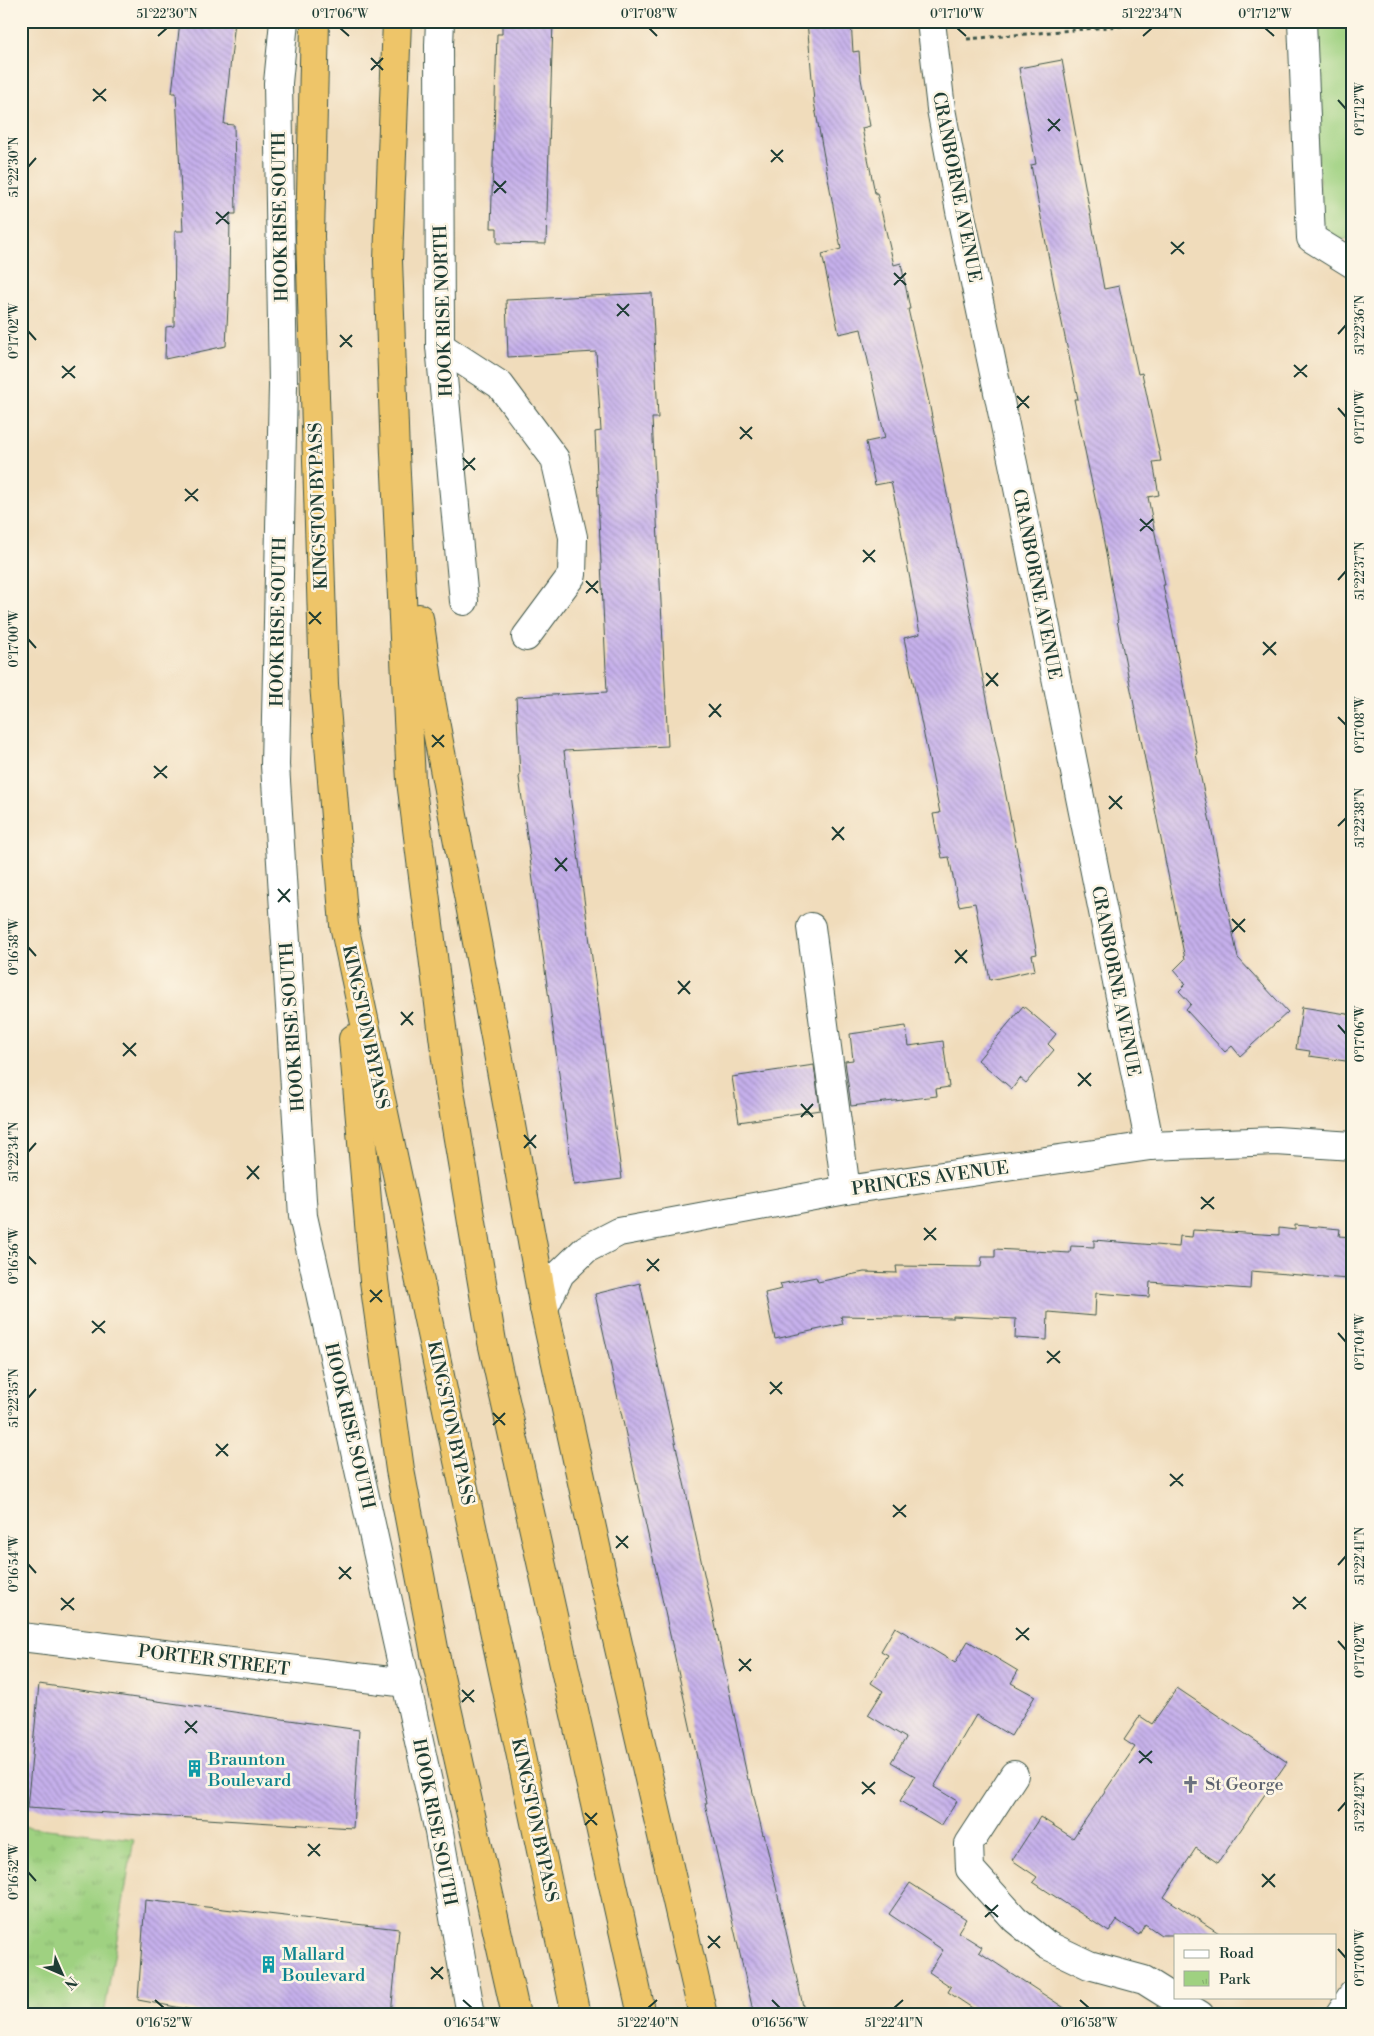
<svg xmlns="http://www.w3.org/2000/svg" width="1374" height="2036" font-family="'Libre Bodoni',serif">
<defs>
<pattern id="park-tufts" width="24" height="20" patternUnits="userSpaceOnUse" patternTransform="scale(1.25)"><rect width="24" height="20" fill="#9fd181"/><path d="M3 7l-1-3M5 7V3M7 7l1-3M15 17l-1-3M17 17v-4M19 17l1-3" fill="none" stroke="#88b470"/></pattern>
<pattern id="building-back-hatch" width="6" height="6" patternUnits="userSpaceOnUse" patternTransform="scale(1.25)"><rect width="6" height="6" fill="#c6b0ec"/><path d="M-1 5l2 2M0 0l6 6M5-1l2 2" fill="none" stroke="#a090c0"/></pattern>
</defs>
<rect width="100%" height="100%" fill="#fcf5e5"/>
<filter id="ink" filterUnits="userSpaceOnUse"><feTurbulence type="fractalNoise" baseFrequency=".02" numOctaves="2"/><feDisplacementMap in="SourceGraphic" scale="10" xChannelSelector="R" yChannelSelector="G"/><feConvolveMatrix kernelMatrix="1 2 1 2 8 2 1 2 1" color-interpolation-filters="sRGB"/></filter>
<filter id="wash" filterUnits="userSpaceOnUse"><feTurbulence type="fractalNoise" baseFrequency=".0096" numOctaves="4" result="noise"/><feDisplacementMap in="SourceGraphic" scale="20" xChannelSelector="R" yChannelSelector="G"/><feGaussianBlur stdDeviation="1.12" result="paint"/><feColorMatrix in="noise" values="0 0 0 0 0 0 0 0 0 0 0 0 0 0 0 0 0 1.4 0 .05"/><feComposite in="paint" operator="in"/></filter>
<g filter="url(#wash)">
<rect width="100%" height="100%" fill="#f0dcbb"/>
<path fill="#9fd181" stroke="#5f875a" d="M 1312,21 L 1353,21 L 1353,238 C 1334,241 1331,240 1321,225 Z"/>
<path fill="url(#park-tufts)" stroke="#5f875a" d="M 21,1826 L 134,1839 L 104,2015 L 21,2015 Z"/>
<g id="blocks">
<g fill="url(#building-back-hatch)">
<path d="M 180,21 L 235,21 L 224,124 L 234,125 L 236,214 L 230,214 L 229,287 L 226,346 L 165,359 L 166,327 L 174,326 L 175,231 L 183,231 L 176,93 L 172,93 Z"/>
<path d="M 502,21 L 553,21 L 546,244 L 497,243 L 497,228 L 491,228 L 497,34 L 502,34 Z"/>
<path d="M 807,21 L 851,21 L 853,52 L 859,51 L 861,79 L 870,126 L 862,128 L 875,193 L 877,193 L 894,265 L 901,263 L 910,309 L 908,309 L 929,402 L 1037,954 L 1032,955 L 1035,970 L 990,980 L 975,903 L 959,906 L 949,857 L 942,858 L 933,814 L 940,813 L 904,638 L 920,634 L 899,519 L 891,482 L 875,485 L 866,442 L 885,438 L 861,329 L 839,334 L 822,254 L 841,249 L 814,102 Z"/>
<path d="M 1062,60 L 1104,289 L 1119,286 L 1138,374 L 1142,373 L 1161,461 L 1153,462 L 1159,495 L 1148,497 L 1165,585 L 1163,585 L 1197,753 L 1196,754 L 1238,958 L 1288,1012 L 1240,1056 L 1232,1046 L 1225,1052 L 1186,1010 L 1191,1004 L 1179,991 L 1186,984 L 1174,970 L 1185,959 L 1117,620 L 1118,620 L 1101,526 L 1074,399 L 1078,399 L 1054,285 L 1031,165 L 1036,164 L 1019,68 Z"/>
<path d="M 652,293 L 658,418 L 652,418 L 668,746 L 564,751 L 622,1179 L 574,1185 L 519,777 L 520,776 L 516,697 L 607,692 L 595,432 L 601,431 L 596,352 L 508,357 L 506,300 Z"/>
<path d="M 1023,1006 L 1056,1034 L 1048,1044 L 1054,1050 L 1026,1083 L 1020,1078 L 1012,1089 L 978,1060 Z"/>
<path d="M 1302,1007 L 1353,1015 L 1353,1062 L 1309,1056 L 1310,1051 L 1296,1049 Z"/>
<path d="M 906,1026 L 909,1046 L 943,1041 L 949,1087 L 936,1089 L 937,1096 L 851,1106 L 845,1061 L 853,1060 L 850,1034 Z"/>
<path d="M 814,1065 L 820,1110 L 739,1122 L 732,1077 Z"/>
<path d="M 1295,1225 L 1340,1229 L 1339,1236 L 1351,1237 L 1348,1279 L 1251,1271 L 1250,1289 L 1150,1282 L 1149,1297 L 1096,1293 L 1095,1316 L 1048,1312 L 1047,1340 L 1015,1338 L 1016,1319 L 953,1316 L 953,1318 L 841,1316 L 843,1324 L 775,1339 L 765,1293 L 782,1289 L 780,1284 L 816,1277 L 818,1282 L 864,1272 L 897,1273 L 896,1266 L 981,1267 L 982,1257 L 995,1257 L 995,1249 L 1070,1253 L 1071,1246 L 1094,1247 L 1094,1240 L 1179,1247 L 1180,1236 L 1192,1237 L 1193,1230 L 1279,1235 L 1279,1228 L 1295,1230 Z"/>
<path d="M 640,1283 L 714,1619 L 748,1780 L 750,1780 L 763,1835 L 764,1834 L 805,2015 L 754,2015 L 705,1803 L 707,1803 L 595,1294 Z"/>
<path d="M 895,1627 L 955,1663 L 968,1641 L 1018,1671 L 1011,1683 L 1035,1696 L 1011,1736 L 976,1715 L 934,1787 L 957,1801 L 941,1826 L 900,1801 L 915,1776 L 891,1762 L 906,1738 L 868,1715 L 883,1691 L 871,1683 L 888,1655 L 881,1651 Z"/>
<path d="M 39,1684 L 359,1730 L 353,1828 L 27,1808 Z"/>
<path d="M 1177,1688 L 1287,1762 L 1218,1863 L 1196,1848 L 1164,1897 L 1222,1935 L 1161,1935 L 1145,1924 L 1139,1935 L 1117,1920 L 1109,1932 L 1033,1882 L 1037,1877 L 1012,1860 L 1040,1817 L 1073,1838 L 1135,1747 L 1124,1740 L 1140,1716 L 1152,1724 Z"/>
<path d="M 910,1883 L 966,1919 L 958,1932 L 982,1947 L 979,1952 L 1075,2015 L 983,2015 L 948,1992 L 951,1987 L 929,1972 L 943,1950 L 889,1914 Z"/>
<path d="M 145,1900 L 399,1929 L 391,2015 L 219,2015 L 138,2000 Z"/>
</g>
</g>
</g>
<g filter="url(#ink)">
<use href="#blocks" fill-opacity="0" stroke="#3e5548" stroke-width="1"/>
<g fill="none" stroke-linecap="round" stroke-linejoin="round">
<defs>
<g id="minor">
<path d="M 284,21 L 278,83 L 283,385 L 275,765 L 303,1216 L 439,1832 L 471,2015"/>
<path d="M 440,21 L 439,45 L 440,346 L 464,601"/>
<path d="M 931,21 L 941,109 L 960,211 L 1015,473 L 1150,1146"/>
<path d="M 1302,21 L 1311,238 L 1353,264"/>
<path d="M 440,346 L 500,385 L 555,459 L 573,537 L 572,575 L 526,637"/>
<path d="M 811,927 L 846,1190"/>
<path d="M 544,1308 L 560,1274 L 586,1249 L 619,1232 L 846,1190 L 1150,1146 L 1276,1141 L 1353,1146"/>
<path d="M 21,1637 L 407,1683"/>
<path d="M 1014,1775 L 969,1844 L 970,1869 L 1015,1919 L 1047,1945 L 1089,1965 L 1144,1980 L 1200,2015"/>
<path d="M 1339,2015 L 1353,1994"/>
</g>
<g id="highway">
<path d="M 315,21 L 310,236 L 324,684 L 344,925 L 576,2015"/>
<path d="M 397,21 L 388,260 L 395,454 L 411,781 L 450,1091 L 492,1342 L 642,2015"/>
<path d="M 419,618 L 431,700 L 495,1037 L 544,1308 L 602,1574 L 703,2015"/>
<path d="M 353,1039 L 374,1281 L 400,1470 L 436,1659 L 516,2015"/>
</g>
</defs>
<use href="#minor" stroke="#3e5548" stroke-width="30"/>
<use href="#highway" stroke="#3e5548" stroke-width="30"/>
<path stroke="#3e5548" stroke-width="3" stroke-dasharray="4 4" stroke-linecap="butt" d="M 967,39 L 1179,21"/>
<use href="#minor" stroke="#fff" stroke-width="28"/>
<use href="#highway" stroke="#eec569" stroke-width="28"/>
</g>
</g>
<path fill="none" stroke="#1f3d34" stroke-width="2" d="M 340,28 L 349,36M 649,28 L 657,36M 957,28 L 966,36M 1265,28 L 1274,36M 158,36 L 167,28M 1143,36 L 1152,28M 371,58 L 383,70M 371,70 L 383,58M 93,89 L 106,101M 1338,100 L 1346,109M 93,101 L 106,89M 1048,119 L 1060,131M 1048,131 L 1060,119M 771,150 L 783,162M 771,162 L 783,150M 28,167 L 36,158M 494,181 L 506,193M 494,193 L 506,181M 216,212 L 229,224M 216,224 L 229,212M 1171,242 L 1184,254M 1171,254 L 1184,242M 894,273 L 906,285M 894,285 L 906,273M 617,304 L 629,316M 617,316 L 629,304M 28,331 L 36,340M 1338,334 L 1346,325M 340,335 L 352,347M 340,347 L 352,335M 1294,365 L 1307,377M 62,366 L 75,378M 1294,377 L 1307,365M 62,378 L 75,366M 1017,396 L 1029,408M 1017,408 L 1029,396M 1338,408 L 1346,417M 740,427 L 752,439M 740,439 L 752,427M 463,458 L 475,470M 463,470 L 475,458M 185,489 L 198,501M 185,501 L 198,489M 1140,519 L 1153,531M 1140,531 L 1153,519M 863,550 L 875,562M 863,562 L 875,550M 1338,580 L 1346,571M 586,581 L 598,593M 586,593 L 598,581M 309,612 L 321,624M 309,624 L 321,612M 28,639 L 36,648M 1263,642 L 1276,655M 1263,655 L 1276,642M 986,673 L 998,686M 986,686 L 998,673M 709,704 L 721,717M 709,717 L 721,704M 1338,717 L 1346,725M 432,735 L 444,747M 432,747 L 444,735M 154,766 L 167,778M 154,778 L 167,766M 1109,796 L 1122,809M 1109,809 L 1122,796M 1338,826 L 1346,818M 832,827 L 844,840M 832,840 L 844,827M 555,858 L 567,871M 555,871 L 567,858M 278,889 L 290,902M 278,902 L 290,889M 1232,919 L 1245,932M 1232,932 L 1245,919M 28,947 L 36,956M 955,950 L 967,963M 955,963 L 967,950M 678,981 L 690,994M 678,994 L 690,981M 401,1012 L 413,1025M 401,1025 L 413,1012M 1338,1025 L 1346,1034M 123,1043 L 136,1056M 123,1056 L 136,1043M 1078,1073 L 1091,1086M 1078,1086 L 1091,1073M 801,1104 L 813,1117M 801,1117 L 813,1104M 524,1135 L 536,1148M 524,1148 L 536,1135M 28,1152 L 36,1143M 247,1166 L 259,1179M 247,1179 L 259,1166M 1201,1197 L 1214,1209M 1201,1209 L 1214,1197M 924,1228 L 936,1240M 924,1240 L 936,1228M 28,1256 L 36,1264M 647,1259 L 659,1271M 647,1271 L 659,1259M 370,1290 L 382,1302M 370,1302 L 382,1290M 92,1321 L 105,1333M 92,1333 L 105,1321M 1338,1333 L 1346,1342M 1047,1351 L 1060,1363M 1047,1363 L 1060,1351M 770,1382 L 782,1394M 770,1394 L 782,1382M 28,1398 L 36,1389M 493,1413 L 505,1425M 493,1425 L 505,1413M 216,1444 L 228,1456M 216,1456 L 228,1444M 1170,1474 L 1183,1486M 1170,1486 L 1183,1474M 893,1505 L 906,1517M 893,1517 L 906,1505M 616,1536 L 628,1548M 616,1548 L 628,1536M 28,1564 L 36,1573M 1338,1565 L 1346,1556M 339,1567 L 351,1579M 339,1579 L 351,1567M 1293,1597 L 1306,1609M 61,1598 L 74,1610M 1293,1609 L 1306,1597M 61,1610 L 74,1598M 1016,1628 L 1029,1640M 1016,1640 L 1029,1628M 1338,1641 L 1346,1650M 739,1659 L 751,1671M 739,1671 L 751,1659M 462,1690 L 474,1702M 462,1702 L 474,1690M 185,1721 L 197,1733M 185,1733 L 197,1721M 1139,1751 L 1152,1763M 1139,1763 L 1152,1751M 862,1782 L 875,1794M 862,1794 L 875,1782M 1338,1811 L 1346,1802M 585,1813 L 597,1825M 585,1825 L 597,1813M 308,1844 L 320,1856M 308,1856 L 320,1844M 28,1872 L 36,1881M 1262,1874 L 1275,1887M 1262,1887 L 1275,1874M 985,1905 L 998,1917M 985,1917 L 998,1905M 708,1936 L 720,1948M 708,1948 L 720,1936M 1338,1949 L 1346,1958M 431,1967 L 443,1979M 431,1979 L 443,1967M 155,2000 L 164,2008M 463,2000 L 472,2008M 772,2000 L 780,2008M 1080,2000 L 1089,2008M 648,2008 L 657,2000M 894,2008 L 903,2000"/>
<defs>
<symbol id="building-bare" viewBox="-9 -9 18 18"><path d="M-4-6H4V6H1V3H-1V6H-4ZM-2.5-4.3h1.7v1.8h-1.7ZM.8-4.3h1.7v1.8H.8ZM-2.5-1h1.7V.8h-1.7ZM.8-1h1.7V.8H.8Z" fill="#0f9aa8" stroke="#fcf5e5" stroke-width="2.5" paint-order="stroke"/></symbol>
<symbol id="church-bare" viewBox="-9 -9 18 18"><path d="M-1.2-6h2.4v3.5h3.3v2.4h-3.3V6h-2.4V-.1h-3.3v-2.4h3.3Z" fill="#6b7280" stroke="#fcf5e5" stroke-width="2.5" paint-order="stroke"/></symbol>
</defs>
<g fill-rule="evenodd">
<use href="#building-bare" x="182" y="1756" width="25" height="25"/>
<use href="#church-bare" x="1178" y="1772" width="25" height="25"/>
<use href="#building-bare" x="256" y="1952" width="25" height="25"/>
</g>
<g text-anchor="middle" stroke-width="5" stroke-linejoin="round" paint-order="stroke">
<g font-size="18" fill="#1f3d34" stroke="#fcf5e5">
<text transform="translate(957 187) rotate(79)" y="6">CRANBORNE AVENUE</text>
<text transform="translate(280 217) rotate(-91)" y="6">HOOK RISE SOUTH</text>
<text transform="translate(443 311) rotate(-92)" y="6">HOOK RISE NORTH</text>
<text transform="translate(318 506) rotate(-92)" y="6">KINGSTON BYPASS</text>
<text transform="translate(1037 584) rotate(79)" y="6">CRANBORNE AVENUE</text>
<text transform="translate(278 622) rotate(-89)" y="6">HOOK RISE SOUTH</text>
<text transform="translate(1116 981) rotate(79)" y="6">CRANBORNE AVENUE</text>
<text transform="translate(292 1027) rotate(-94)" y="6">HOOK RISE SOUTH</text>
<text transform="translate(366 1027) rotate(78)" y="6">KINGSTON BYPASS</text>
<text transform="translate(930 1178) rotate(-8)" y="6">PRINCES AVENUE</text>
<text transform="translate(451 1423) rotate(78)" y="6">KINGSTON BYPASS</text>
<text transform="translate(350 1426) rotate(77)" y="6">HOOK RISE SOUTH</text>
<text transform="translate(214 1660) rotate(7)" y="6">PORTER STREET</text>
<text transform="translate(535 1820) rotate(78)" y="6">KINGSTON BYPASS</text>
<text transform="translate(435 1822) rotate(79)" y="6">HOOK RISE SOUTH</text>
</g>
<g font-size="18" fill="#0d838f" stroke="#fcf5e5" text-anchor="start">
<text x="208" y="1765">Braunton<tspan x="208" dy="21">Boulevard</tspan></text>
<text x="282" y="1960">Mallard<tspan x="282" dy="21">Boulevard</tspan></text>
</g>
<g font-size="18" fill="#5b616d" stroke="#fcf5e5" text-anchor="start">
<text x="1205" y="1790">St George</text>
</g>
</g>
<rect width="1374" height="2036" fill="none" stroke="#fcf5e5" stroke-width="55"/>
<rect x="1174" y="1934" width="162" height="65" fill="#fcf5e5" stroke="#a4ab9e"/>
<rect x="1184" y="1950" width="25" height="8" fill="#ffffff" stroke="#a4ab9e"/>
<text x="1219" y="1958" font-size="15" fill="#1f3d34">Road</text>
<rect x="1184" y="1971" width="25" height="15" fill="url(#park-tufts)" stroke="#a4ab9e"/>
<text x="1219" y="1984" font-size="15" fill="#1f3d34">Park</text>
<g transform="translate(62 1974) rotate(135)" stroke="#fcf5e5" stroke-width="4" paint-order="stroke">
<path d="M0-4L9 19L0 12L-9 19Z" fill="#1f3d34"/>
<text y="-8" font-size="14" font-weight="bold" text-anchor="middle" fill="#1f3d34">N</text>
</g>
<rect x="28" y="28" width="1318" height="1980" fill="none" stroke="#1f3d34" stroke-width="2"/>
<g font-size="12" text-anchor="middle" fill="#1f3d34">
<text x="167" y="18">51°22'30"N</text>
<text x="340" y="18">0°17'06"W</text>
<text x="649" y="18">0°17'08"W</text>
<text x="957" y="18">0°17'10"W</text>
<text x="1152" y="18">51°22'34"N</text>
<text x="1265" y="18">0°17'12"W</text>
<text transform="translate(1360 109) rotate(-90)" y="4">0°17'12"W</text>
<text transform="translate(14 167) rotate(-90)" y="4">51°22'30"N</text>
<text transform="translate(1360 325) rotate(-90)" y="4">51°22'36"N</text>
<text transform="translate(14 331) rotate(-90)" y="4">0°17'02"W</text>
<text transform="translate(1360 417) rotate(-90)" y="4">0°17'10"W</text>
<text transform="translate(1360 571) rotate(-90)" y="4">51°22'37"N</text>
<text transform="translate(14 639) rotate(-90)" y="4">0°17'00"W</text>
<text transform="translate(1360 725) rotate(-90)" y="4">0°17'08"W</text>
<text transform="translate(1360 818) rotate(-90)" y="4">51°22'38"N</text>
<text transform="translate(14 947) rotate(-90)" y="4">0°16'58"W</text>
<text transform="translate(1360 1034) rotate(-90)" y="4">0°17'06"W</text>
<text transform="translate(14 1152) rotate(-90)" y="4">51°22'34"N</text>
<text transform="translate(14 1256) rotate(-90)" y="4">0°16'56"W</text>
<text transform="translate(1360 1342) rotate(-90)" y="4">0°17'04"W</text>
<text transform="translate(14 1398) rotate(-90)" y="4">51°22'35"N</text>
<text transform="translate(1360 1556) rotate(-90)" y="4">51°22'41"N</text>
<text transform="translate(14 1564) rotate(-90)" y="4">0°16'54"W</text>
<text transform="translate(1360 1650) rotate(-90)" y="4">0°17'02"W</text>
<text transform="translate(1360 1802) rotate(-90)" y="4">51°22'42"N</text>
<text transform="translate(14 1872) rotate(-90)" y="4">0°16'52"W</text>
<text transform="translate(1360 1958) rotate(-90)" y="4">0°17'00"W</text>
<text x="164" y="2027">0°16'52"W</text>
<text x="472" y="2027">0°16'54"W</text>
<text x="648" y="2027">51°22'40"N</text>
<text x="780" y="2027">0°16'56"W</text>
<text x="894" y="2027">51°22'41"N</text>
<text x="1089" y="2027">0°16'58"W</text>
</g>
</svg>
